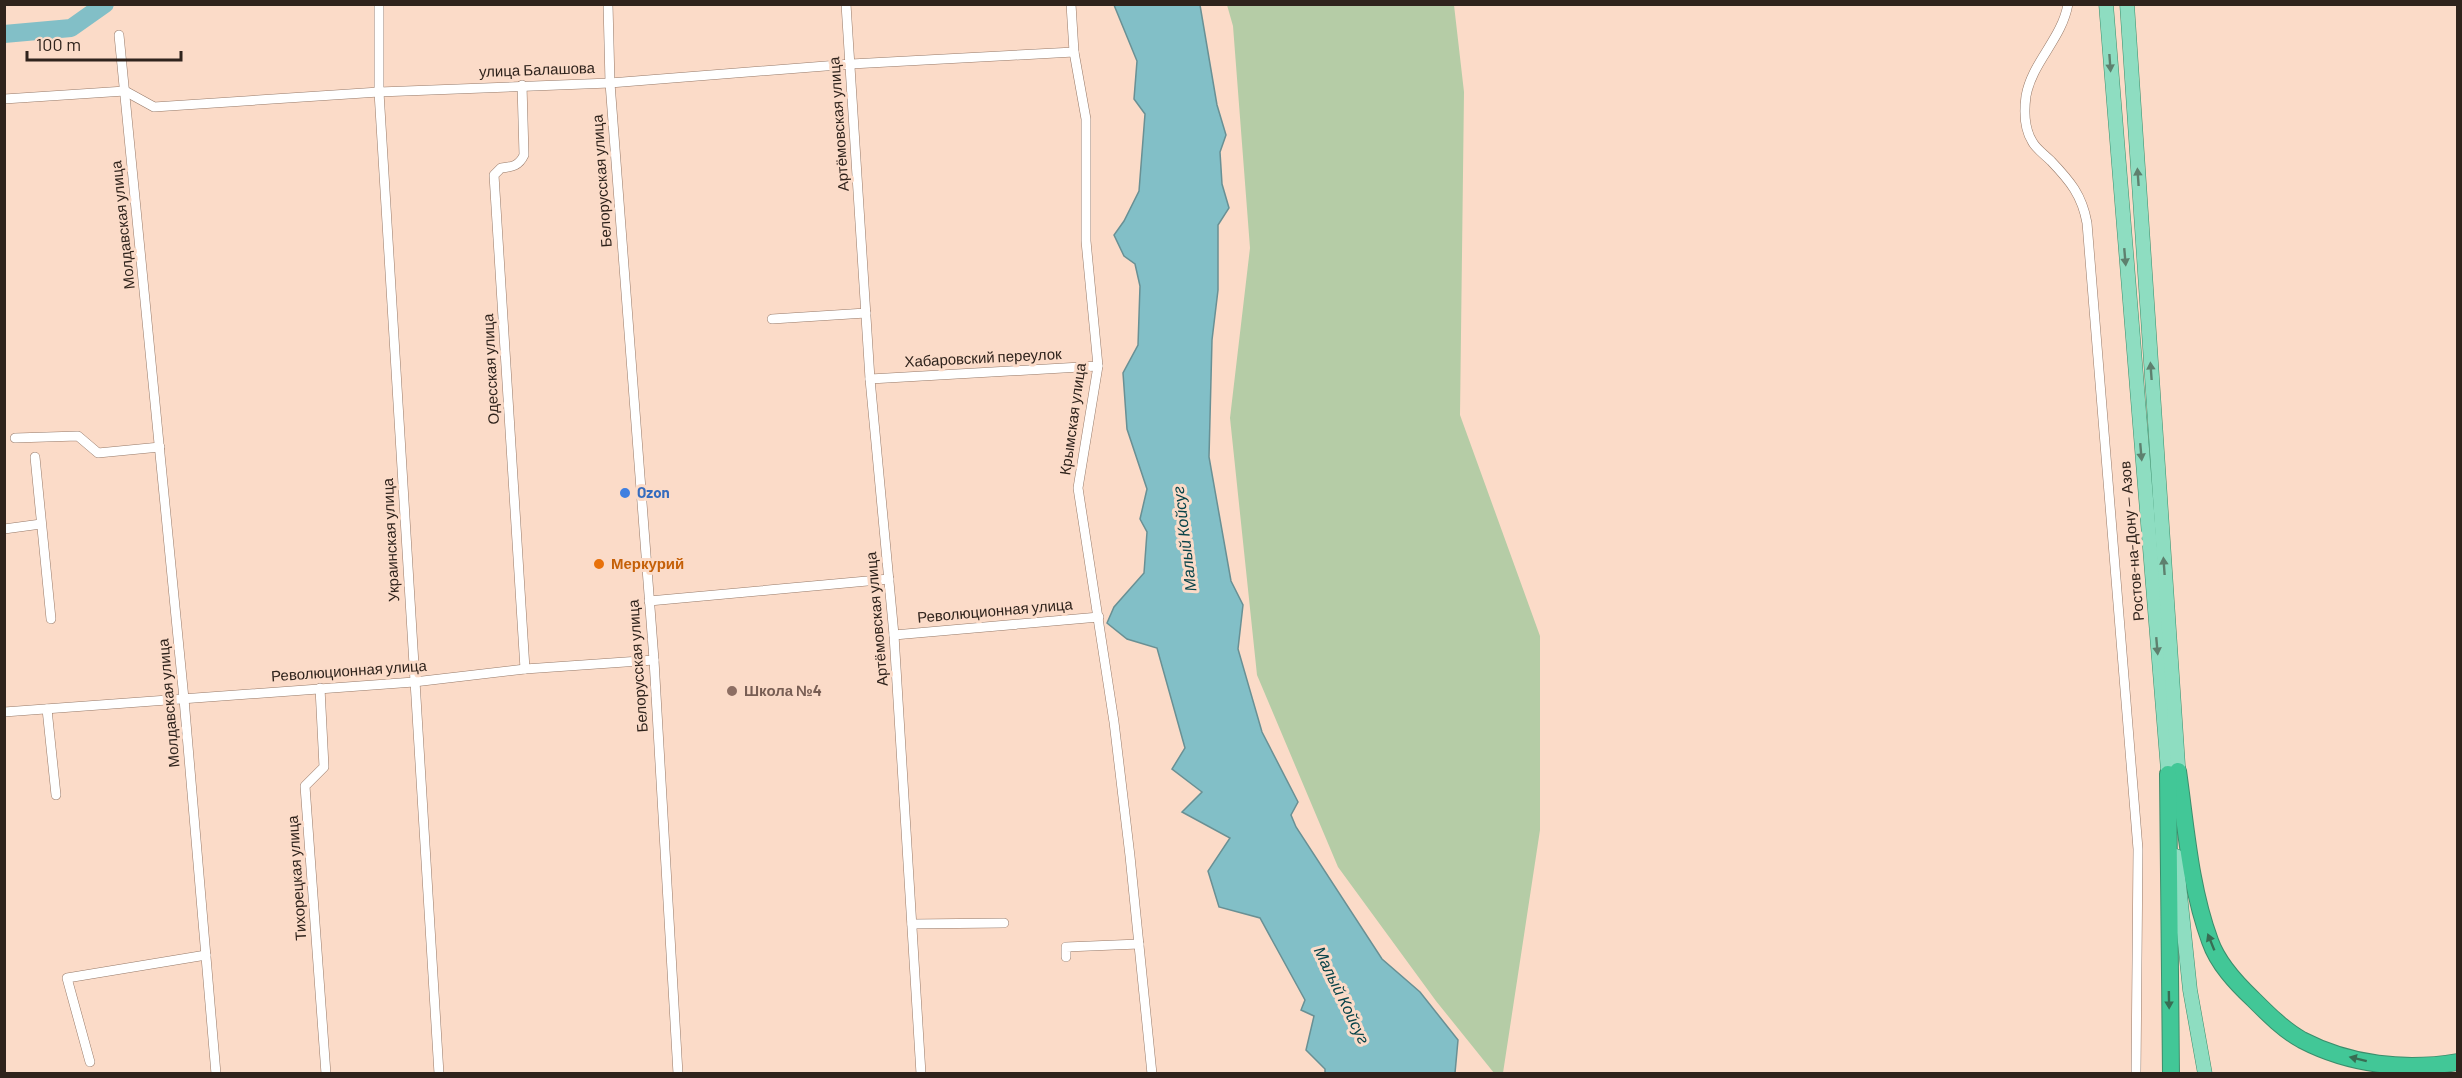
<svg xmlns="http://www.w3.org/2000/svg" width="2462" height="1078" font-family="Barlow,sans-serif">
<rect width="100%" height="100%" fill="#fbdbc8"/>
<path fill="#b5cca6" d="M 1227,5 L 1454,5 L 1464,92 L 1460,415 L 1540,636 L 1540,830 L 1503,1073 L 1494,1073 L 1436,1001 L 1338,867 L 1257,675 L 1230,418 L 1250,248 L 1233,26 Z"/>
<path fill="#82bfc7" stroke="#699094" stroke-width="1.5" d="M 1114,5 L 1200,5 L 1217,105 L 1226,135 L 1220,152 L 1222,184 L 1229,208 L 1218,225 L 1218,290 L 1212,340 L 1209,457 L 1231,581 L 1243,605 L 1238,649 L 1262,732 L 1298,802 L 1291,815 L 1296,827 L 1382,959 L 1420,992 L 1458,1040 L 1455,1073 L 1325,1073 L 1325,1069 L 1306,1050 L 1314,1016 L 1301,1010 L 1305,1000 L 1260,918 L 1219,907 L 1208,871 L 1230,838 L 1182,812 L 1202,792 L 1172,769 L 1185,748 L 1157,648 L 1127,639 L 1107,623 L 1114,607 L 1144,573 L 1147,532 L 1140,519 L 1147,489 L 1127,429 L 1123,373 L 1138,345 L 1140,286 L 1135,264 L 1124,256 L 1114,235 L 1124,221 L 1139,191 L 1145,114 L 1134,99 L 1137,61 Z"/>
<g fill="none" stroke-linecap="round" stroke-linejoin="round">
<path stroke="#82bfc7" stroke-width="18" d="M 4,34 L 71,28 L 105,4"/>
<defs>
<g id="street">
<path d="M 379,4 L 379,92 L 439,1074"/>
<path d="M 608,4 L 610,83 L 654,660 L 678,1074"/>
<path d="M 846,4 L 870,379 L 894,635 L 921,1074"/>
<path d="M 1071,4 L 1074,52 L 1086,119 L 1086,241 L 1098,366 L 1078,488 L 1114,722 L 1130,856 L 1152,1074"/>
<path d="M 2068,4 C 2062,39 2032,62 2026,96 C 2024,111 2024,128 2032,141 C 2035,148 2045,155 2051,161 C 2070,181 2082,195 2087,223 L 2138,849 L 2136,1074"/>
<path d="M 119,35 L 184,699 L 216,1074"/>
<path d="M 522,85 L 524,155 C 519,166 512,167 501,168 L 494,175 L 525,669"/>
<path d="M 4,99 L 125,91 L 154,107 L 379,92 L 610,83 L 851,64 L 1074,52"/>
<path d="M 772,319 L 866,313"/>
<path d="M 870,379 L 1098,366"/>
<path d="M 15,438 L 78,436 L 98,453 L 160,447"/>
<path d="M 35,457 L 51,619"/>
<path d="M 4,529 L 41,524"/>
<path d="M 649,601 L 889,579"/>
<path d="M 894,635 L 1099,617"/>
<path d="M 320,688 L 324,767 L 305,786 L 326,1074"/>
<path d="M 47,709 L 56,795"/>
<path d="M 4,712 L 414,682 L 525,669 L 654,660"/>
<path d="M 912,924 L 1004,923"/>
<path d="M 1066,957 L 1066,947 L 1139,944"/>
<path d="M 90,1062 L 67,978 L 206,955"/>
</g>
<g id="primary">
<path d="M 2106,4 L 2169,783"/>
<path d="M 2127,4 L 2179,780"/>
<path d="M 2176,856 L 2190,990 L 2205,1074"/>
</g>
<g id="highway">
<path d="M 2178,771 C 2186,827 2190,887 2210,941 C 2218,964 2236,983 2253,999 C 2268,1014 2284,1030 2302,1040 C 2350,1065 2405,1071 2458,1062"/>
<path d="M 2168,774 L 2171,1074"/>
</g>
</defs>
<use href="#street" stroke="#967968" stroke-width="10"/>
<use href="#primary" stroke="#3b8e6c" stroke-width="15"/>
<use href="#highway" stroke="#3b8e6c" stroke-width="18"/>
<use href="#street" stroke="#fff" stroke-width="9"/>
<use href="#primary" stroke="#8eddc1" stroke-width="14"/>
<use href="#highway" stroke="#42c797" stroke-width="16"/>
</g>
<defs><path id="oneway-solid" d="M-6-.8H1V-3.2L6.5 0L1 3.2V.8H-6Z" transform="scale(1.5)"/></defs>
<g fill="#5e806e">
<use href="#oneway-solid" transform="translate(2110 63) rotate(86)"/>
<use href="#oneway-solid" transform="translate(2138 177) rotate(-94)"/>
<use href="#oneway-solid" transform="translate(2125 257) rotate(85)"/>
<use href="#oneway-solid" transform="translate(2151 371) rotate(-94)"/>
<use href="#oneway-solid" transform="translate(2141 452) rotate(85)"/>
<use href="#oneway-solid" transform="translate(2164 566) rotate(-94)"/>
<use href="#oneway-solid" transform="translate(2157 646) rotate(85)"/>
</g>
<g fill="#386d53">
<use href="#oneway-solid" transform="translate(2211 942) rotate(-112)"/>
<use href="#oneway-solid" transform="translate(2169 1000) rotate(89)"/>
<use href="#oneway-solid" transform="translate(2358 1059) rotate(-166)"/>
</g>
<circle fill="#3f7fe0" stroke="#fbdbc8" stroke-width="2" cx="625" cy="493" r="6"/>
<circle fill="#e8710a" stroke="#fbdbc8" stroke-width="2" cx="599" cy="564" r="6"/>
<circle fill="#8d6e63" stroke="#fbdbc8" stroke-width="2" cx="732" cy="691" r="6"/>
<g text-anchor="middle" stroke-width="6" stroke-linejoin="round" paint-order="stroke">
<g font-size="15" fill="#2f231c" stroke="#fbdbc8">
<text transform="translate(537 70) rotate(-2)" y="5">улица Балашова</text>
<text transform="translate(839 124) rotate(-94)" y="5">Артёмовская улица</text>
<text transform="translate(602 181) rotate(-94)" y="5">Белорусская улица</text>
<text transform="translate(123 225) rotate(-96)" y="5">Молдавская улица</text>
<text transform="translate(983 358) rotate(-3)" y="5">Хабаровский переулок</text>
<text transform="translate(491 369) rotate(-93)" y="5">Одесская улица</text>
<text transform="translate(1073 419) rotate(-82)" y="5">Крымская улица</text>
<text transform="translate(391 540) rotate(-93)" y="5">Украинская улица</text>
<text transform="translate(2132 541) rotate(-95)" y="5">Ростов-на-Дону — Азов</text>
<text transform="translate(995 611) rotate(-5)" y="5">Революционная улица</text>
<text transform="translate(877 619) rotate(-95)" y="5">Артёмовская улица</text>
<text transform="translate(638 666) rotate(-94)" y="5">Белорусская улица</text>
<text transform="translate(349 671) rotate(-4)" y="5">Революционная улица</text>
<text transform="translate(169 703) rotate(-95)" y="5">Молдавская улица</text>
<text transform="translate(297 878) rotate(-94)" y="5">Тихорецкая улица</text>
</g>
<g font-size="15" font-weight="bold" fill="#366cbe" stroke="#fbdbc8" text-anchor="start">
<text x="637" y="498">Ozon</text>
</g>
<g font-size="15" font-weight="bold" fill="#c56008" stroke="#fbdbc8" text-anchor="start">
<text x="611" y="569">Меркурий</text>
</g>
<g font-size="15" font-weight="bold" fill="#785e54" stroke="#fbdbc8" text-anchor="start">
<text x="744" y="696">Школа №4</text>
</g>
<g font-size="16" font-style="italic" fill="#084349" stroke="#fbdbc8">
<text transform="translate(1184 539) rotate(-97)" y="6">Малый Койсуг</text>
<text transform="translate(1342 995) rotate(64)" y="6">Малый Койсуг</text>
</g>
</g>
<rect width="2462" height="1078" fill="none" stroke="#2f231c" stroke-width="12"/>
<path d="M27 51v9h154v-9" fill="none" stroke="#2f231c" stroke-width="3"/>
<text x="36" y="51" font-size="18" fill="#2f231c" stroke="#fbdbc8" stroke-width="4.5" paint-order="stroke">100 m</text>
</svg>
